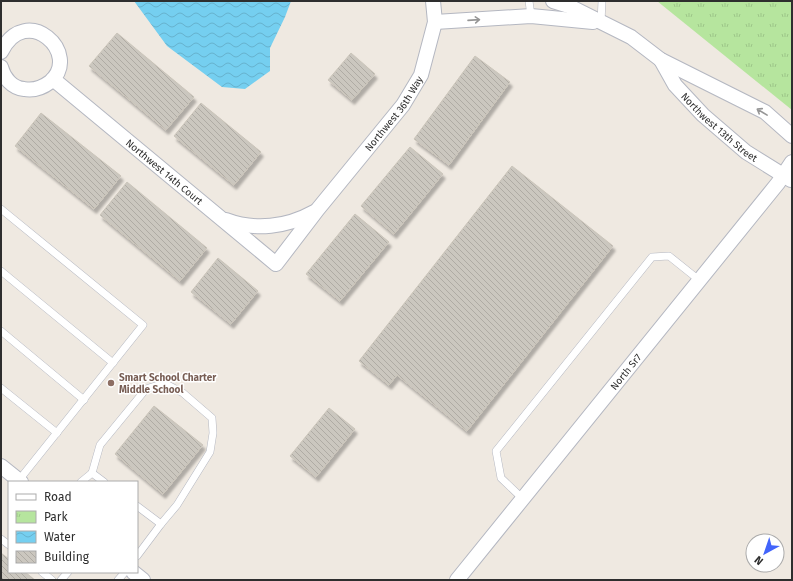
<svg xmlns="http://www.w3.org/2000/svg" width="793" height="581" font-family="'Fira Sans',sans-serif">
<defs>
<pattern id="park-tufts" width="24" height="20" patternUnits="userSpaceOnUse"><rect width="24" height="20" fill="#b6e59e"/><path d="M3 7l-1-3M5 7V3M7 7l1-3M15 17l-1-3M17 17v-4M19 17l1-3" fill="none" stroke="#9dc588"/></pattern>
<pattern id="water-waves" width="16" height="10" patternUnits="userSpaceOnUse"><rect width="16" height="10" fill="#75cff0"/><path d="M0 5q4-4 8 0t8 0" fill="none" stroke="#66b2ce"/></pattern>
<pattern id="building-back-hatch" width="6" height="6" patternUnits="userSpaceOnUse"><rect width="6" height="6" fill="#cbc7bf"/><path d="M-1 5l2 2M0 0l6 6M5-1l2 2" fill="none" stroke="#afaba4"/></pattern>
<filter id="shadow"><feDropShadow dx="2.5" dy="4.5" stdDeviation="1" flood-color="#0004"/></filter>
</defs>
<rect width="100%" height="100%" fill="#efe9e1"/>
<path fill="url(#park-tufts)" d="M 657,1 L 792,1 L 792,110 Z"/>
<path fill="url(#water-waves)" d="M 134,1 L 291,1 L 285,17 L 270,48 L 270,71 L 245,89 L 222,87 L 167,46 Z"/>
<g fill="url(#building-back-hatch)" stroke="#cbc5ba" filter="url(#shadow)">
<path d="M 117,33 L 194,97 L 166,130 L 89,66 Z"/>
<path d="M 351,53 L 375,74 L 352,100 L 328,80 Z"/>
<path d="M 475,56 L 510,82 L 449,165 L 414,139 Z"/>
<path d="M 201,103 L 261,152 L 234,185 L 174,136 Z"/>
<path d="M 41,113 L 121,176 L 94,209 L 15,146 Z"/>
<path d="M 410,147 L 443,174 L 394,234 L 361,206 Z"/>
<path d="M 512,166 L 613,246 L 467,431 L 397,375 L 389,385 L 359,361 Z"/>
<path d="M 127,182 L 207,248 L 180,281 L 100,215 Z"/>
<path d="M 355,214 L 389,242 L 340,301 L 306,274 Z"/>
<path d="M 218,258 L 258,291 L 231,324 L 191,292 Z"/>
<path d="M 154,406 L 203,445 L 163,494 L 115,454 Z"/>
<path d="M 329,408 L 355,429 L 316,477 L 290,456 Z"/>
<path d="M 1,553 L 9,559 L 9,572 L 25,572 L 35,580 L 1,580 Z"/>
</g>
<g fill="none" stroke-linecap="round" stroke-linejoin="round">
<defs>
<g id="service">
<path d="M 529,1 L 531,16"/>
<path d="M 601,22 L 602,1"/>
<path d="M 1,209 L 143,325 L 19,480"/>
<path d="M 1,271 L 113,363"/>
<path d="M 1,331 L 84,400"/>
<path d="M 1,388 L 57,433"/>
<path d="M 92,473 L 100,445 L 146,389 L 158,385 L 168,385 L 183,393 L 212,418 L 213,433 L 210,452 L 177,505 L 161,524"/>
<path d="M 81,482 L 92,473 L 104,482"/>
<path d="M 523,499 L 501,478 L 496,451 L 652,257 L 669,256 L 699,280"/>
<path d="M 137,506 L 161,524 L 137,556"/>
<path d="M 1,539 L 9,545"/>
<path d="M 42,572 L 52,580"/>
<path d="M 61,580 L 68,572"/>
<path d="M 118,580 L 125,572"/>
</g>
<g id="minor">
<path d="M 553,1 L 569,6 L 631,37 L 661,60 L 765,112 L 792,136"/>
<path d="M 435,22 L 531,16 L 593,22"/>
<path d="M 1,52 C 26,1 83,54 50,82 C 42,88 34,91 24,89 C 12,88 4,78 1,67"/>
<path id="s1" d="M 661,60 L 675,85 L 703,115 L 746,152 L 791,180"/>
<path id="s2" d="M 53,79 L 276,264 L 318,209 L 403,105 L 421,75 L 435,22 L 433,1"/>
<path d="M 226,220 C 255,231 287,227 314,212"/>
<path d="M 1,466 L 21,482"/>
<path d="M 133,572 L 143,580"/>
<path id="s3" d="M 457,580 L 778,183 L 792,162"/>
</g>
</defs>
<use href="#service" stroke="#b4b7c1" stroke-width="8"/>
<use href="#minor" stroke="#b4b7c1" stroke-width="16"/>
<use href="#service" stroke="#fff" stroke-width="7"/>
<use href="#minor" stroke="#fff" stroke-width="14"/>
</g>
<defs><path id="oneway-shaft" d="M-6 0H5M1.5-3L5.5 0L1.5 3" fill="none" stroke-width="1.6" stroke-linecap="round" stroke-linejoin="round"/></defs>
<g stroke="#969696">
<use href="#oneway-shaft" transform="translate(474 20) rotate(-4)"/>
<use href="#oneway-shaft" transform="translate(762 112) rotate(-149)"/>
</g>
<circle fill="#8d6e63" stroke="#fff" stroke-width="1.5" cx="111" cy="383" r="4"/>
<g text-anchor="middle" stroke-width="3" stroke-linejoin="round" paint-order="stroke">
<g font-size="10" fill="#2e2e2e" stroke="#fff">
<text dy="4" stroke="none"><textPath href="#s2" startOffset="481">Northwest 36th Way</textPath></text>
<text dy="4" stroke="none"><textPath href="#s1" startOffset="90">Northwest 13th Street</textPath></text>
<text dy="4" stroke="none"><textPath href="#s2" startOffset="145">Northwest 14th Court</textPath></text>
<text dy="4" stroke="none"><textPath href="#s3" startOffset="268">North Sr7</textPath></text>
</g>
<g font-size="10" font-weight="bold" fill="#785e54" stroke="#fff" text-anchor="start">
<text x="119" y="381">Smart School Charter<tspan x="119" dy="12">Middle School</tspan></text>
</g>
</g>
<rect width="793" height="581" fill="none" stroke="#2e2e2e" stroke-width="4"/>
<rect x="8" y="481" width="130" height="92" fill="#ffffff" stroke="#ababab"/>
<rect x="16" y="494" width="20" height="6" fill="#ffffff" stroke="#ababab"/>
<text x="44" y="501" font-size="12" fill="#2e2e2e">Road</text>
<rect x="16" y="511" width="20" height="12" fill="url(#park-tufts)" stroke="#ababab"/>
<text x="44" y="521" font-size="12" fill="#2e2e2e">Park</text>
<rect x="16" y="531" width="20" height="12" fill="url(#water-waves)" stroke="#ababab"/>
<text x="44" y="541" font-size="12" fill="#2e2e2e">Water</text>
<rect x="16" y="551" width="20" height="12" fill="url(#building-back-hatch)" stroke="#ababab"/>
<text x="44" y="561" font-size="12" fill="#2e2e2e">Building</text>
<g transform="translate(765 553) rotate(220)"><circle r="19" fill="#ffffff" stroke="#ababab"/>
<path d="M0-3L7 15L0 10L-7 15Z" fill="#4264fb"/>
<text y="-6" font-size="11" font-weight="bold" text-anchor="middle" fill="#2e2e2e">N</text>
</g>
</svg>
